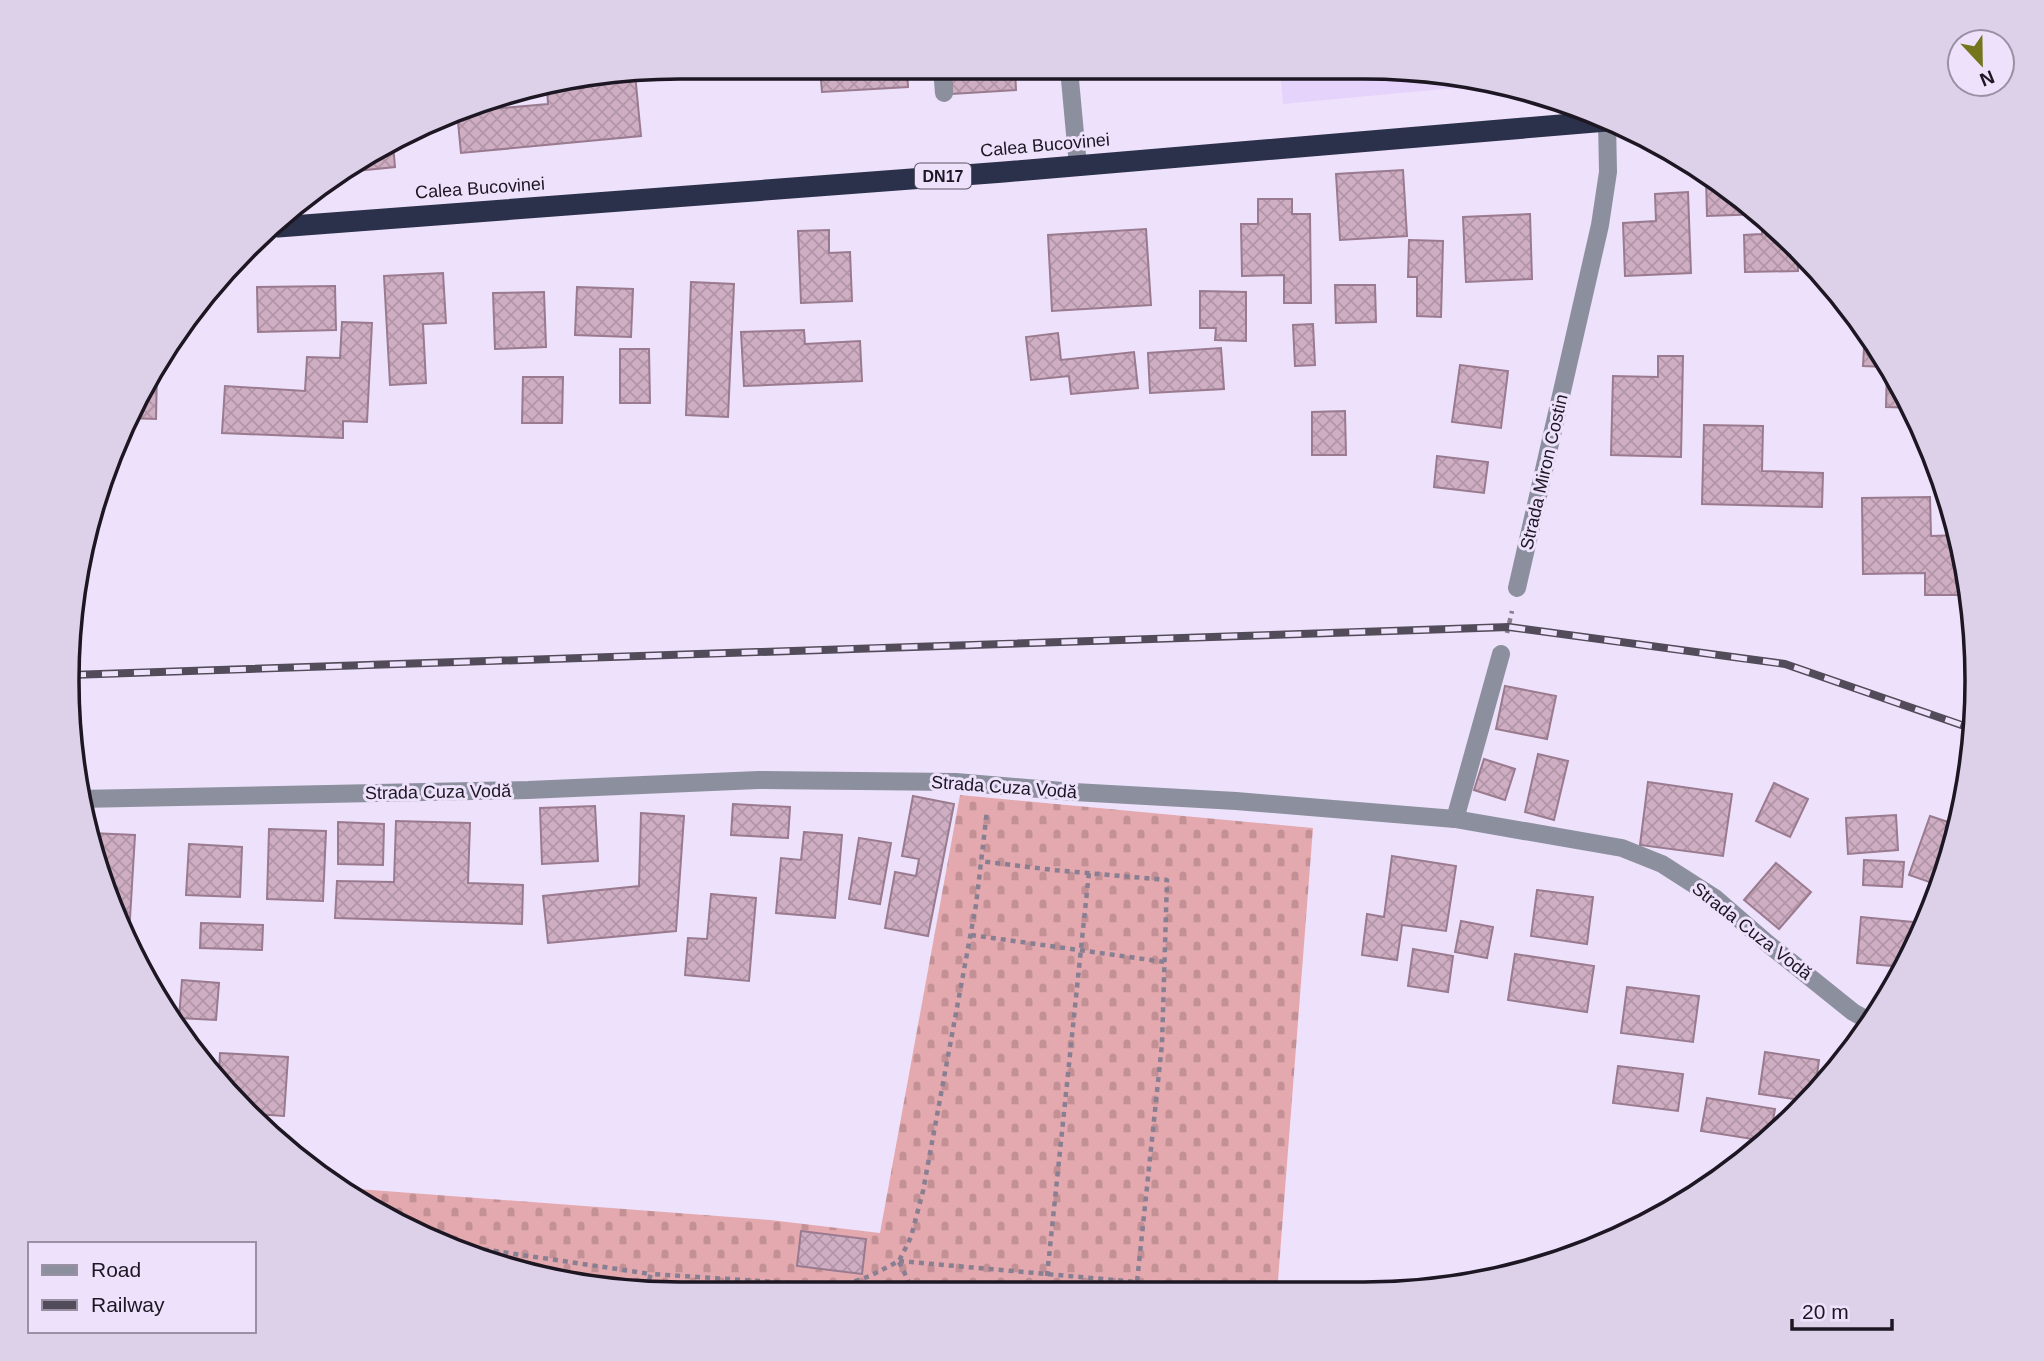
<svg xmlns="http://www.w3.org/2000/svg" width="2044" height="1361" font-family="Arial,sans-serif">
<defs>
<pattern id="cemetery-stones" width="16" height="16" patternUnits="userSpaceOnUse" patternTransform="scale(1.75)"><rect width="16" height="16" fill="#e4a9ae"/><path d="M2 7V4a2 2 0 0 1 4 0v3zM10 15v-3a2 2 0 0 1 4 0v3z" fill="#c39195"/></pattern>
<pattern id="building-cross-hatch" width="8" height="8" patternUnits="userSpaceOnUse" patternTransform="scale(1.75)"><rect width="8" height="8" fill="#cfaec3"/><path d="M0 0l8 8M0 8l8-8" fill="none" stroke="#b195a7"/></pattern>
</defs>
<rect width="100%" height="100%" fill="#eee1fb"/>
<path fill="#e6d3fb" d="M 1280,71 L 1444,72 L 1487,85 L 1283,104 Z"/>
<path fill="url(#cemetery-stones)" d="M 960,795 L 1313,828 L 1277,1293 L 600,1289 L 409,1231 L 345,1188 L 770,1220 L 880,1233 Z"/>
<g fill="url(#building-cross-hatch)" stroke="#997a8e" stroke-width="2">
<path d="M 743,67 L 775,67 L 774,77 L 743,75 Z"/>
<path d="M 820,67 L 907,68 L 908,87 L 822,92 Z"/>
<path d="M 951,68 L 1015,69 L 1016,90 L 952,94 Z"/>
<path d="M 1113,70 L 1177,70 L 1177,73 L 1113,78 Z"/>
<path d="M 635,74 L 641,136 L 461,153 L 457,112 L 548,104 L 547,89 Z"/>
<path d="M 393,144 L 395,167 L 336,173 L 339,170 Z"/>
<path d="M 1403,170 L 1407,236 L 1340,240 L 1336,174 Z"/>
<path d="M 1706,177 L 1761,214 L 1707,216 Z"/>
<path d="M 1688,192 L 1691,273 L 1625,276 L 1623,223 L 1656,221 L 1655,194 Z"/>
<path d="M 1258,199 L 1292,199 L 1292,214 L 1310,214 L 1311,303 L 1284,303 L 1284,275 L 1242,276 L 1241,224 L 1258,224 Z"/>
<path d="M 1530,214 L 1532,279 L 1466,282 L 1463,217 Z"/>
<path d="M 1762,214 L 1797,250 L 1798,271 L 1745,272 L 1744,235 L 1762,234 Z"/>
<path d="M 1146,229 L 1151,305 L 1052,311 L 1048,235 Z"/>
<path d="M 829,230 L 829,253 L 850,252 L 852,301 L 801,303 L 798,231 Z"/>
<path d="M 1409,240 L 1443,241 L 1441,317 L 1417,316 L 1417,277 L 1408,277 Z"/>
<path d="M 443,273 L 446,323 L 423,324 L 426,383 L 390,385 L 384,276 Z"/>
<path d="M 691,282 L 734,284 L 728,417 L 686,415 Z"/>
<path d="M 1335,285 L 1375,285 L 1376,322 L 1336,323 Z"/>
<path d="M 335,286 L 336,330 L 258,332 L 257,287 Z"/>
<path d="M 577,287 L 633,289 L 631,337 L 575,335 Z"/>
<path d="M 1200,291 L 1246,292 L 1246,341 L 1215,340 L 1216,328 L 1200,328 Z"/>
<path d="M 544,292 L 546,347 L 495,349 L 493,293 Z"/>
<path d="M 342,322 L 372,323 L 367,422 L 343,421 L 343,438 L 222,433 L 225,386 L 305,391 L 307,357 L 340,358 Z"/>
<path d="M 1313,324 L 1315,365 L 1295,366 L 1293,325 Z"/>
<path d="M 804,330 L 805,344 L 860,341 L 862,381 L 744,386 L 741,332 Z"/>
<path d="M 1865,330 L 1914,408 L 1886,407 L 1887,367 L 1863,366 Z"/>
<path d="M 1058,333 L 1061,360 L 1134,352 L 1138,388 L 1071,394 L 1069,376 L 1031,380 L 1026,337 Z"/>
<path d="M 1221,348 L 1224,389 L 1150,393 L 1148,353 Z"/>
<path d="M 620,349 L 649,349 L 650,403 L 620,403 Z"/>
<path d="M 1658,356 L 1683,356 L 1681,457 L 1611,455 L 1613,376 L 1658,377 Z"/>
<path d="M 1460,365 L 1508,371 L 1501,428 L 1452,422 Z"/>
<path d="M 157,369 L 156,419 L 129,418 Z"/>
<path d="M 523,377 L 563,377 L 562,423 L 522,423 Z"/>
<path d="M 1345,411 L 1346,455 L 1312,455 L 1312,412 Z"/>
<path d="M 1704,425 L 1763,426 L 1762,471 L 1823,473 L 1822,507 L 1702,504 Z"/>
<path d="M 1437,456 L 1488,462 L 1484,493 L 1434,487 Z"/>
<path d="M 1930,497 L 1931,536 L 1959,535 L 1969,595 L 1925,595 L 1925,573 L 1863,574 L 1862,498 Z"/>
<path d="M 1505,686 L 1556,696 L 1547,739 L 1496,729 Z"/>
<path d="M 1538,754 L 1568,761 L 1554,820 L 1525,812 Z"/>
<path d="M 1484,759 L 1515,769 L 1505,800 L 1474,790 Z"/>
<path d="M 1648,782 L 1732,794 L 1723,856 L 1640,845 Z"/>
<path d="M 1774,783 L 1808,799 L 1790,837 L 1756,821 Z"/>
<path d="M 913,796 L 954,804 L 928,936 L 885,928 L 895,872 L 916,876 L 919,859 L 902,856 Z"/>
<path d="M 733,804 L 790,807 L 788,838 L 731,835 Z"/>
<path d="M 595,806 L 598,861 L 542,864 L 540,808 Z"/>
<path d="M 641,813 L 684,816 L 676,931 L 548,943 L 543,896 L 639,886 Z"/>
<path d="M 1896,815 L 1898,850 L 1848,854 L 1846,818 Z"/>
<path d="M 1930,816 L 1957,825 L 1941,886 L 1909,875 Z"/>
<path d="M 396,821 L 470,823 L 468,883 L 523,885 L 522,924 L 335,918 L 337,881 L 394,882 Z"/>
<path d="M 338,822 L 384,824 L 383,865 L 338,864 Z"/>
<path d="M 269,829 L 326,831 L 323,901 L 267,899 Z"/>
<path d="M 804,832 L 842,835 L 835,918 L 776,913 L 781,858 L 801,860 Z"/>
<path d="M 91,833 L 135,835 L 129,935 Z"/>
<path d="M 859,838 L 891,843 L 880,904 L 849,899 Z"/>
<path d="M 189,844 L 242,847 L 240,897 L 186,895 Z"/>
<path d="M 1392,856 L 1456,866 L 1446,931 L 1402,925 L 1397,960 L 1362,955 L 1367,914 L 1384,917 Z"/>
<path d="M 1864,860 L 1904,862 L 1902,887 L 1863,885 Z"/>
<path d="M 1776,863 L 1811,892 L 1779,929 L 1744,900 Z"/>
<path d="M 1537,890 L 1593,897 L 1587,944 L 1531,936 Z"/>
<path d="M 711,894 L 756,898 L 749,981 L 685,975 L 688,938 L 707,939 Z"/>
<path d="M 1861,917 L 1925,923 L 1904,967 L 1857,963 Z"/>
<path d="M 1461,921 L 1493,927 L 1487,958 L 1455,952 Z"/>
<path d="M 201,923 L 263,925 L 262,950 L 200,948 Z"/>
<path d="M 1413,949 L 1453,956 L 1448,992 L 1408,986 Z"/>
<path d="M 1515,954 L 1594,966 L 1587,1012 L 1508,1000 Z"/>
<path d="M 182,980 L 219,983 L 216,1020 L 179,1018 Z"/>
<path d="M 1627,987 L 1699,996 L 1693,1042 L 1621,1033 Z"/>
<path d="M 1765,1052 L 1819,1060 L 1814,1096 L 1808,1101 L 1759,1094 Z"/>
<path d="M 220,1053 L 288,1057 L 284,1116 L 253,1114 L 219,1073 Z"/>
<path d="M 1618,1066 L 1683,1074 L 1678,1111 L 1613,1103 Z"/>
<path d="M 1707,1098 L 1775,1109 L 1770,1137 L 1765,1141 L 1701,1131 Z"/>
<path d="M 801,1231 L 866,1239 L 862,1274 L 797,1266 Z"/>
</g>
<g fill="none" stroke-linecap="round" stroke-linejoin="round">
<g stroke="#887f92" stroke-width="4.5" stroke-dasharray="5 5" stroke-linecap="butt">
<path d="M 1507,633 L 1512,611"/>
<path d="M 971,935 L 1165,962"/>
<path d="M 430,1238 L 434,1239"/>
<path d="M 454,1245 L 651,1274"/>
<path d="M 899,1261 L 1137,1282 L 1162,1044 L 1167,880 L 1053,870 L 980,861"/>
<path d="M 899,1262 L 908,1280 L 909,1291"/>
<path d="M 1047,1276 L 1089,872"/>
<path d="M 646,1289 L 651,1274 L 806,1284 L 850,1283 L 870,1276 L 899,1261 L 911,1237 L 923,1191 L 976,905 L 987,811"/>
<path d="M 758,1290 L 760,1282"/>
</g>
<path stroke="#8c909e" stroke-width="18" d="M 942,68 L 944,93"/>
<g stroke="#8c909e" stroke-width="18">
<path d="M 1069,69 L 1078,166"/>
<path d="M 1517,588 L 1600,225 L 1608,172 L 1607,121"/>
<path d="M 78,799 L 528,790 L 758,780 L 956,782 L 1074,792 L 1236,801 L 1455,819 L 1622,848 L 1662,864 L 1715,898 L 1767,943 L 1853,1012 L 1871,1022"/>
<path d="M 1455,819 L 1501,654"/>
</g>
<path stroke="#2c314b" stroke-width="21" d="M 278,227 L 1004,172 L 1607,121"/>
<defs>
<path id="rail" d="M 70,675 L 1509,627 L 1785,664 L 1973,729"/>
</defs>
<use href="#rail" stroke="#524b59" stroke-width="8"/>
<use href="#rail" stroke="#eee1fb" stroke-width="5" stroke-dasharray="16" stroke-linecap="butt"/>
</g>
<g text-anchor="middle" stroke-width="6" stroke-linejoin="round" paint-order="stroke">
<rect fill="#eee1fb" stroke="#5b5463" stroke-width="2" x="915" y="163.5" width="56" height="25" rx="5"/>
<g font-size="16" font-weight="bold" fill="#1c1722">
<text x="943" y="182">DN17</text>
</g>
<g font-size="18" fill="#1c1722" stroke="#eee1fb">
<text transform="translate(1045 145) rotate(-5)" y="6">Calea Bucovinei</text>
<text transform="translate(480 188) rotate(-4)" y="6">Calea Bucovinei</text>
<text transform="translate(1544 472) rotate(-77)" y="6">Strada Miron Costin</text>
<text transform="translate(1004 787) rotate(4)" y="6">Strada Cuza Vodă</text>
<text transform="translate(438 792) rotate(-1)" y="6">Strada Cuza Vodă</text>
<text transform="translate(1752 931) rotate(38)" y="6">Strada Cuza Vodă</text>
</g>
</g>
<path d="M0 0H2044V1361H0ZM680 79H1364A601 601 0 0 1 1965 680V681A601 601 0 0 1 1364 1282H680A601 601 0 0 1 79 681V680A601 601 0 0 1 680 79Z" fill="#ddd1ea" fill-rule="evenodd"/>
<path fill="none" stroke="#1c1722" stroke-width="3.5" d="M680 79H1364A601 601 0 0 1 1965 680V681A601 601 0 0 1 1364 1282H680A601 601 0 0 1 79 681V680A601 601 0 0 1 680 79Z"/>
<rect x="28" y="1242" width="228" height="91" fill="#eee1fb" stroke="#9a90a4" stroke-width="2"/>
<rect x="42" y="1265" width="35" height="10" fill="#8c909e" stroke="#9a90a4" stroke-width="2"/>
<text x="91" y="1277" font-size="21" fill="#1c1722">Road</text>
<rect x="42" y="1300" width="35" height="10" fill="#524b59" stroke="#9a90a4" stroke-width="2"/>
<text x="91" y="1312" font-size="21" fill="#1c1722">Railway</text>
<g transform="translate(1981 63) rotate(158)"><circle r="33" fill="#eee1fb" stroke="#9a90a4" stroke-width="2"/>
<path d="M0-5L12 26L0 18L-12 26Z" fill="#74751c"/>
<text y="-10" font-size="19" font-weight="bold" text-anchor="middle" fill="#1c1722">N</text>
</g>
<path d="M1792 1319v10h100v-10" fill="none" stroke="#1c1722" stroke-width="3.5"/>
<text x="1802" y="1319" font-size="21" fill="#1c1722" stroke="#eee1fb" stroke-width="5" paint-order="stroke">20 m</text>
</svg>
